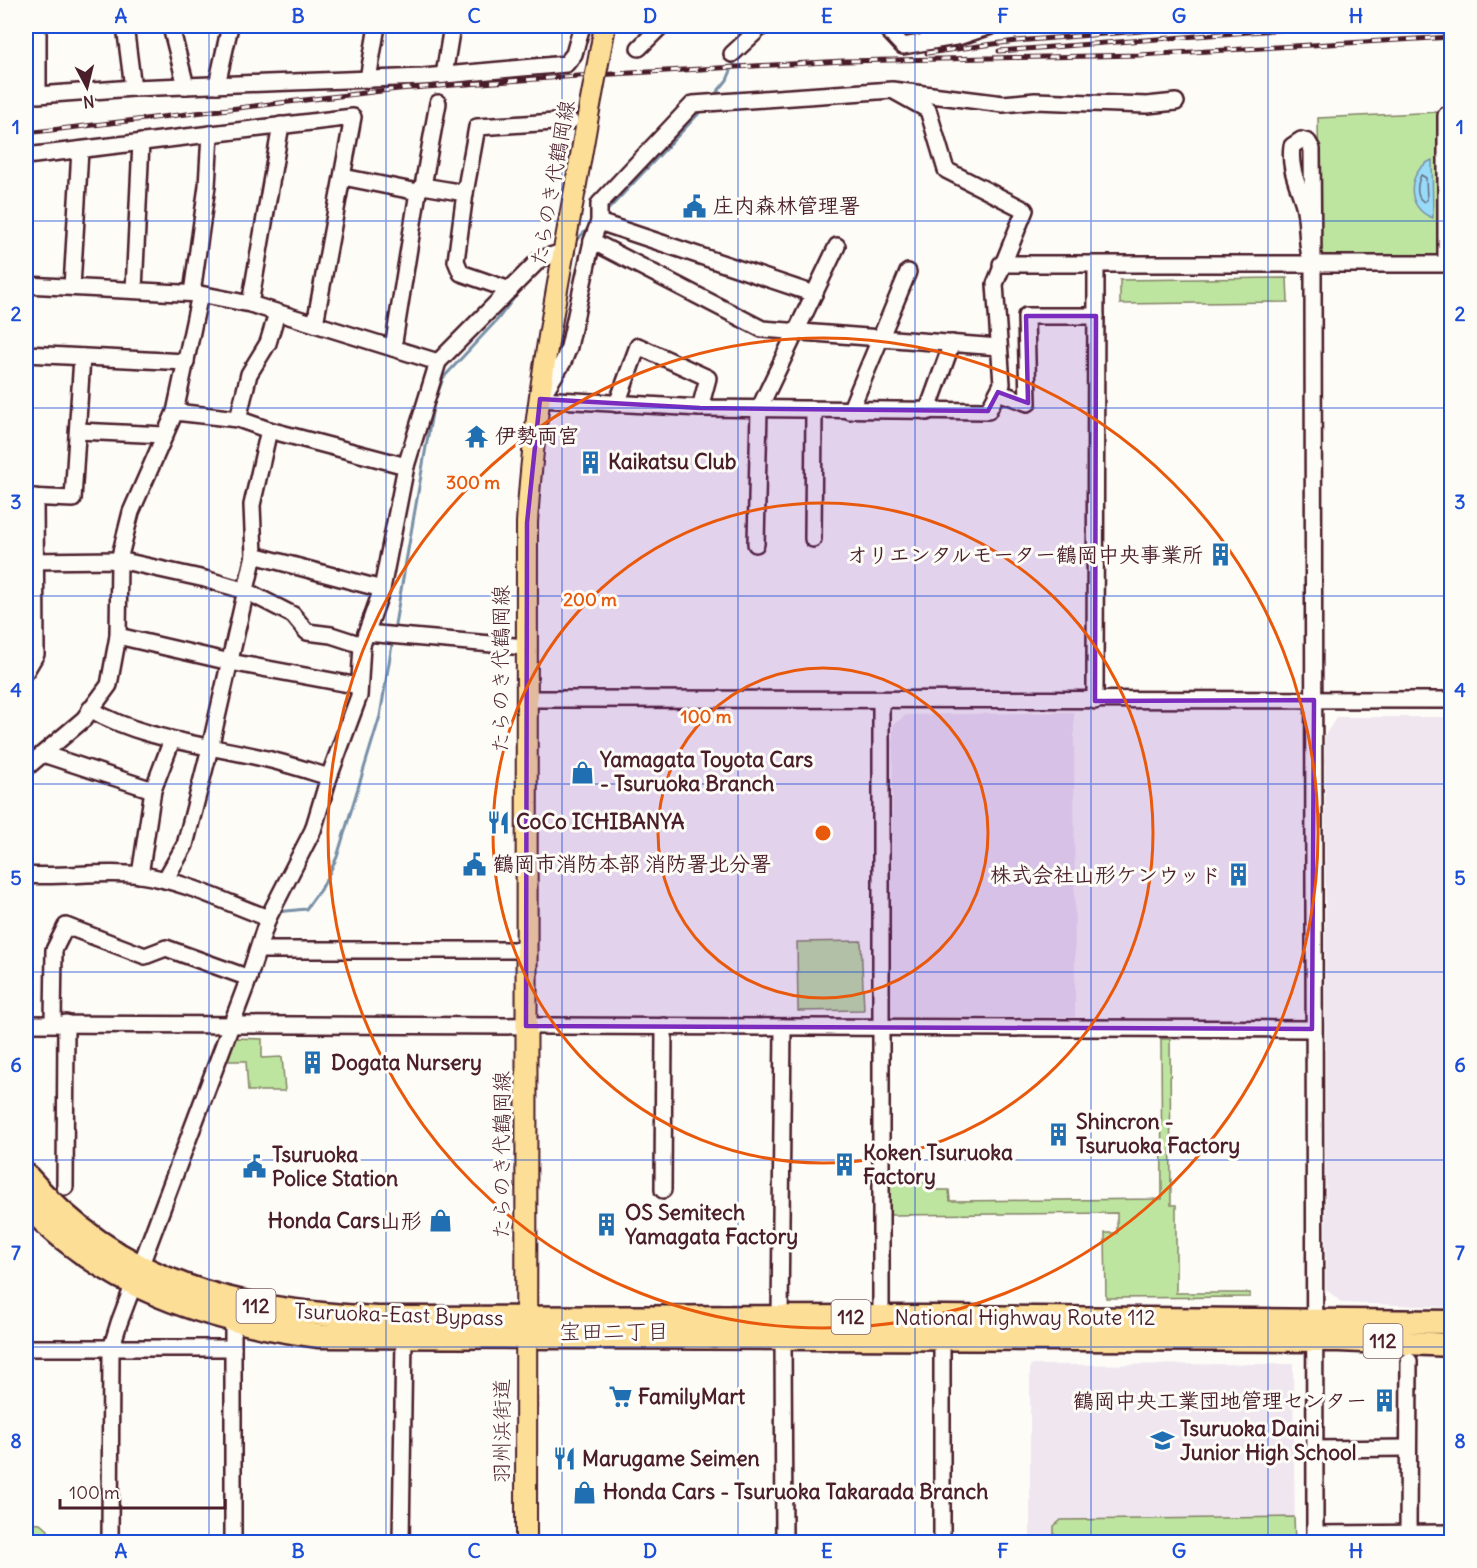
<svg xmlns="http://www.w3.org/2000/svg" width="1477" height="1568" font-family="Delius,'Klee One',sans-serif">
<rect width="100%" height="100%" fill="#fdfcf7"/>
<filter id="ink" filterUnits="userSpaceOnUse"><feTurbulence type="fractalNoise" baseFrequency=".0167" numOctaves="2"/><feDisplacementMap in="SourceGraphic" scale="12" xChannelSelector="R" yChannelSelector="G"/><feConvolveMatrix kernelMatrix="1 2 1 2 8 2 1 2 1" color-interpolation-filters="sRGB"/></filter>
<g filter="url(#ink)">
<g fill="#efe6f0">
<path d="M 1074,712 L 1075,1017 L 890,1017 L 893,725 L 906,715 Z"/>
<path d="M 1337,717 L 1451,717 L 1451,1307 L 1342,1303 L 1326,1289 L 1325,735 Z"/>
<path d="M 1293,1364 L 1295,1542 L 1030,1542 L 1030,1365 Z"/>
</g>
<g fill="#bee5a0" stroke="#848266" stroke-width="1.5">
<path d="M 1439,112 L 1439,259 L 1320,259 L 1318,118 Z"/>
<path d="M 1287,278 L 1288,302 L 1120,304 L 1120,280 Z"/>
<path d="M 861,941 L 864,1010 L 798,1011 L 797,942 Z"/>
<path d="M 235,1038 L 262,1039 L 262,1058 L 282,1057 L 285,1091 L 248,1091 L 246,1061 L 226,1061 Z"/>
<path d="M 1161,1039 L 1170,1039 L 1171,1205 L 1176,1205 L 1176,1293 L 1250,1293 L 1250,1297 L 1106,1298 L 1105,1233 L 1117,1233 L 1117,1213 L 889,1215 L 888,1175 L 893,1175 L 894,1183 L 933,1182 L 933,1190 L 949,1190 L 950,1201 L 1162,1199 Z"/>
<path d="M 1294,1517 L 1295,1542 L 1054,1542 L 1054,1526 L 1061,1520 Z"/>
<path d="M 26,1522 L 40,1523 L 48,1530 L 48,1542 L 26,1542 Z"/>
</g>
<path fill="#97dbf9" stroke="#7890a7" stroke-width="1.5" d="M 1432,160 L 1433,218 C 1405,209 1406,171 1432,160 Z"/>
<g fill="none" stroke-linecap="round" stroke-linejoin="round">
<path stroke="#696a7d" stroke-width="1.5" d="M 1421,175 L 1426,178 L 1427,200 L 1424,202 C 1415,197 1417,184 1421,175 Z"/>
<g stroke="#7890a7" stroke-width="3">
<path d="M 713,97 L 727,80 L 736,59"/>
<path d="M 605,213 L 703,109"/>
<path d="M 574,242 L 589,228"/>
<path d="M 394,630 L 433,407 L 443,378 L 497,320 L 524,285"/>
<path d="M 277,912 L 306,909 L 324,884 L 337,857 L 380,716 L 393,639"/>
</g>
<defs>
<g id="minor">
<path d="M 38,26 L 38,95 L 133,88 L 423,77 L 566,64 L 574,54 L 582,26"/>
<path d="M 125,26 L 133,88"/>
<path d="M 884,26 L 903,46 L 961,36 L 991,26"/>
<path d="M 172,31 L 186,86"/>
<path d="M 639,48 L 661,26"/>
<path d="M 732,54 L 762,26"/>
<path d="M 444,75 L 452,26"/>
<path d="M 368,79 L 377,26"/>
<path d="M 217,85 L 230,26"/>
<path d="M 892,90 L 928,110 L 946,170 L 1025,210 L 995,284 L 1002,384 L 988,411 L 700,408 L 540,399 L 563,362 L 569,347 L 592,241 L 599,222 L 599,204 L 693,104 L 892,90 L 1003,104 L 1035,101 L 1147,105 L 1176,102"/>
<path d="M 1301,140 L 1308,142 L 1312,149 L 1313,266 C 1305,246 1309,226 1304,205 C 1298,184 1289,169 1292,146 Z"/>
<path d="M 26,156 L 353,117 L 315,324"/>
<path d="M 343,177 L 418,192 L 423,186 L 465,193 L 456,261 L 461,273 L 510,290"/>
<path d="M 423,186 L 438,103"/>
<path d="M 465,193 L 477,127 L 570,121"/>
<path d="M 599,222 L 814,294"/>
<path d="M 592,241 L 762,329 L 999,347"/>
<path d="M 1001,264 L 1452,264"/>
<path d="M 1446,264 L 1446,115 L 1452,115"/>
<path d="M 1313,266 L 1315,1542"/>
<path d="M 26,285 L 200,294 L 250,304 L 438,362"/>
<path d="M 72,287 L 80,150"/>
<path d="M 134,290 L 141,142"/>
<path d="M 192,293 L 207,186 L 210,134"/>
<path d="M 250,304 L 281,125"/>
<path d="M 393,348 L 418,192"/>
<path d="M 26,354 L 186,362"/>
<path d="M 998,392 L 1028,403 L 1026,316 L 1096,316"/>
<path d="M 617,404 L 638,346 L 708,378 L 700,408"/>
<path d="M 850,411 L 908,272"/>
<path d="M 175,412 L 238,419 L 269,430"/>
<path d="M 927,412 L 952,343"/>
<path d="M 238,419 L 249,374 L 268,343 L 277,313"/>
<path d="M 78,431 L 165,435"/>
<path d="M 26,497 L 73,499 L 82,357"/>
<path d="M 813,539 L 814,411"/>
<path d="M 756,544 L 759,409 L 837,246"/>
<path d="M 254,555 L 382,589"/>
<path d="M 26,561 L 119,560 L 205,579 L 246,591 L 293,615 L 307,632 L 331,635 L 362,645"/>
<path d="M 366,633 L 525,647"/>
<path d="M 118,636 L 230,662 L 359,686"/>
<path d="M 26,671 L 36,654 L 35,497"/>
<path d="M 525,699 L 1452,700"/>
<path d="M 881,700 L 881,1317"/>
<path d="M 1095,701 L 1096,265"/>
<path d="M 90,709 C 141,739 201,744 258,757 C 282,762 306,770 329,777"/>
<path d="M 43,754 L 153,790"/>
<path d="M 26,768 L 84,719 L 109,685 L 118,636 L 119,560 L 131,512 L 175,412 L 200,294"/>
<path d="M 26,875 C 64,878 102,870 141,875 C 184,881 227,903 268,918"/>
<path d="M 140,875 L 153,790 L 172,740"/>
<path d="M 165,880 L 185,845 L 210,748 L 254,555 L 252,505 L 269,430 L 406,466"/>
<path d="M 258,950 L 526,950"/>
<path d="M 53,1023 L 54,950 L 66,926 L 145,956 L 166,948 L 249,978"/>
<path d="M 26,1024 L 1312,1029"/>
<path d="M 65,1187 L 66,1023"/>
<path d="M 663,1190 L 664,1026"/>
<path d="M 780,1317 L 783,1027"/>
<path d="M 783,1338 L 784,1542"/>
<path d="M 26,1348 L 233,1348"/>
<path d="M 1314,1449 L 1408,1448"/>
<path d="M 1408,1533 L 1409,1361"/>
<path d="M 1315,1534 L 1449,1533"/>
<path d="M 110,1542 L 111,1349 L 119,1323 L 247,983 L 268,918 L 313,830 L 329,777 L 359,696 L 362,645 L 382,589 L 406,466 L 438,362 L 540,259 L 566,251"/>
<path d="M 233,1542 L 233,1322"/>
<path d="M 401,1542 L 404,1338"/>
<path d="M 942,1542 L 942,1337"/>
</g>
<g id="major">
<path d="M 602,42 L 605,26"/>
<path d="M 526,1542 L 527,523 C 535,386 565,251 588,116"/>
</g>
<g id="highway">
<path d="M 26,1175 C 119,1285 239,1312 378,1318 L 941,1317 L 1452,1322"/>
<path d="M 26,1204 C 105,1288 207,1321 319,1336 L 1339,1340 L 1452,1345"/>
</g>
</defs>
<use href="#minor" stroke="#4a1f2b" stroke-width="20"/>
<use href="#major" stroke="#4a1f2b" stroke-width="24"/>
<use href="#highway" stroke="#4a1f2b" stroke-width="27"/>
<use href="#minor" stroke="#fdfcf7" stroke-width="15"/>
<use href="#major" stroke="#fcde96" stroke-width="20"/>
<use href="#highway" stroke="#fcde96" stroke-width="22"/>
<defs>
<g id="rail">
<path d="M 999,51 L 1330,26"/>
<path d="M 927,53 L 1016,41 L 1154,30"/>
<path d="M 26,133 L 398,89 L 578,76 L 844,61 L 1139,55 L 1452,37"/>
</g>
</defs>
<use href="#rail" stroke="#4a1f2b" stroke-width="5"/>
<use href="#rail" stroke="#fdfcf7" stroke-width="3" stroke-dasharray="9" stroke-linecap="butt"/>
<defs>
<path id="major-bridge" d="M 588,116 L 602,42"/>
</defs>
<use href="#major-bridge" stroke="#4a1f2b" stroke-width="24" stroke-linecap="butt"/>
<use href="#major-bridge" stroke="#fcde96" stroke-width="20"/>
</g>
</g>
<path fill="#7b2cbf" fill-opacity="0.2" stroke="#7b2cbf" stroke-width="4.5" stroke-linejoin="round" d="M 1026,316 L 1096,316 L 1095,701 L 1314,700 L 1312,1029 L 526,1026 L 527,523 L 540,399 L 700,408 L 988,411 L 998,392 L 1028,403 Z"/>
<path fill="none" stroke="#1d4ed8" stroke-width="1.5" stroke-opacity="0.55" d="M 209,26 L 209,1542M 386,26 L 386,1542M 562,26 L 562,1542M 738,26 L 738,1542M 915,26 L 915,1542M 1091,26 L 1091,1542M 1268,26 L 1268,1542M 26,221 L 1452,221M 26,408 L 1452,408M 26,596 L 1452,596M 26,784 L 1452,784M 26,972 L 1452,972M 26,1160 L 1452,1160M 26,1347 L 1452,1347"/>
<g fill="none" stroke="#e8590c" stroke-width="3">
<circle cx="823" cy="833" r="165"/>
<circle cx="823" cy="833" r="330"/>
<circle cx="823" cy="833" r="495"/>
</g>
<defs>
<symbol id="civic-bare" viewBox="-9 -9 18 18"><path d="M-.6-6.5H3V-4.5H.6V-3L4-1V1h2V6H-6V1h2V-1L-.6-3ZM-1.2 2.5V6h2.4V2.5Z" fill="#1f6fb2" stroke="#fdfcf7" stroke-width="2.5" paint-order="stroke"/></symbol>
<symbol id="temple-bare" viewBox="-9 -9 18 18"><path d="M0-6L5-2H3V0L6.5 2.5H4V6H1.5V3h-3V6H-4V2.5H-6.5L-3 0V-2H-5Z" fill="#1f6fb2" stroke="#fdfcf7" stroke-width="2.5" paint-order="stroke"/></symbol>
<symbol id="building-bare" viewBox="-9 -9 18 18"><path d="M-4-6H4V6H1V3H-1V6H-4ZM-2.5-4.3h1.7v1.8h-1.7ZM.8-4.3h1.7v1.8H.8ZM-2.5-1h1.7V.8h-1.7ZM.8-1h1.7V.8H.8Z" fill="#1f6fb2" stroke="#fdfcf7" stroke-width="2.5" paint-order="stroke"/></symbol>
<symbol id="shop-bare" viewBox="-9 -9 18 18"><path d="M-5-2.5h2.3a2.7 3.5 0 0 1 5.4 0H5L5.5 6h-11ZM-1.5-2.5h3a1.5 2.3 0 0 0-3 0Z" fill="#1f6fb2" stroke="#fdfcf7" stroke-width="2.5" paint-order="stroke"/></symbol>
<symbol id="restaurant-bare" viewBox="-9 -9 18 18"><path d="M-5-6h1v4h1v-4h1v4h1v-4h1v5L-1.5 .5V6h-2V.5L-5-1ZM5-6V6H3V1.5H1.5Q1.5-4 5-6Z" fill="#1f6fb2" stroke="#fdfcf7" stroke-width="2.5" paint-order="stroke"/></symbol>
<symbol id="supermarket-bare" viewBox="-9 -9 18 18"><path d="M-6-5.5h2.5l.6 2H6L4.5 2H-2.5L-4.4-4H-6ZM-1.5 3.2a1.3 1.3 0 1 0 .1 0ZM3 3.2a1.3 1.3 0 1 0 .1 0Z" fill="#1f6fb2" stroke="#fdfcf7" stroke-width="2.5" paint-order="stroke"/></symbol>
<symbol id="school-bare" viewBox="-9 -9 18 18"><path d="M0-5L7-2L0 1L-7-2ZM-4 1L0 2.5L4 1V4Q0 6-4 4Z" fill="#1f6fb2" stroke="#fdfcf7" stroke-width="2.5" paint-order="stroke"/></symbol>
</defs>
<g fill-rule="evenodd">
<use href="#civic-bare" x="678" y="190" width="33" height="33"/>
<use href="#temple-bare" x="460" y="420" width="33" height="33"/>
<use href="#building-bare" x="574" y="446" width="33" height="33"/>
<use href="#building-bare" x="1204" y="538" width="33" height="33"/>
<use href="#shop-bare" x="566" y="756" width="33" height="33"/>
<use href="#restaurant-bare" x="482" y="806" width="33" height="33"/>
<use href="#civic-bare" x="458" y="848" width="33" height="33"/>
<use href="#building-bare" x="1222" y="858" width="33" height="33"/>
<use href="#building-bare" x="296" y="1046" width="33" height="33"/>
<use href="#building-bare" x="1042" y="1118" width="33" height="33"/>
<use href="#building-bare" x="828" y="1148" width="33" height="33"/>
<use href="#civic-bare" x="238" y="1150" width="33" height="33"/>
<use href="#shop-bare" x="424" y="1204" width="33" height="33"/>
<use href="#building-bare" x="590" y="1208" width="33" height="33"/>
<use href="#supermarket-bare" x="604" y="1380" width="33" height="33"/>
<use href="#building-bare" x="1368" y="1384" width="33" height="33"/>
<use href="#school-bare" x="1146" y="1424" width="33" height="33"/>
<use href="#restaurant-bare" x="548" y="1442" width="33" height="33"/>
<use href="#shop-bare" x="568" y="1476" width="33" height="33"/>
</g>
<g text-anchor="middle" stroke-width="6" stroke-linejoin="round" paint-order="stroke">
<g fill="#fdfcf7" stroke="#806168" stroke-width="1.5">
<rect x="236.5" y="1289" width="39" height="34" rx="4.5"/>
<rect x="831.5" y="1300" width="39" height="34" rx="4.5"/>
<rect x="1363.5" y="1324" width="39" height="34" rx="4.5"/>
</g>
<g font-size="20" font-weight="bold" fill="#4a1f2b">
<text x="256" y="1313">112</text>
<text x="851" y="1324">112</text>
<text x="1383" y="1348">112</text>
</g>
<g font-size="21" fill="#4a1f2b" stroke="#fdfcf7">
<text transform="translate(553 183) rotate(-80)" y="7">たらのき代鶴岡線</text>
<text transform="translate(501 669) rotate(-90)" y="7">たらのき代鶴岡線</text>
<text transform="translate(502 1155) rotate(-90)" y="7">たらのき代鶴岡線</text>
<text transform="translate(399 1315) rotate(2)" y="7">Tsuruoka-East Bypass</text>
<text x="1025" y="1325">National Highway Route 112</text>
<text transform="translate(502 1431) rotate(-90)" y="7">羽州浜街道</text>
</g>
<g font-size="21" font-weight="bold" fill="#4a1f2b" stroke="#fdfcf7" text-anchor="start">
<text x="713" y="213">庄内森林管理署</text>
<text x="495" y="443">伊勢両宮</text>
<text x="608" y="469">Kaikatsu Club</text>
<text x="1203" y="562" text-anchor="end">オリエンタルモーター鶴岡中央事業所</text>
<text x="600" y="767">Yamagata Toyota Cars<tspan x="600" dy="24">- Tsuruoka Branch</tspan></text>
<text x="516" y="829">CoCo ICHIBANYA</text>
<text x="493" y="871">鶴岡市消防本部 消防署北分署</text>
<text x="1221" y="882" text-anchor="end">株式会社山形ケンウッド</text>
<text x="331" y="1070">Dogata Nursery</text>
<text x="1076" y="1129">Shincron -<tspan x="1076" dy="24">Tsuruoka Factory</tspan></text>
<text x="863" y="1160">Koken Tsuruoka<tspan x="863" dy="24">Factory</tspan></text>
<text x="272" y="1162">Tsuruoka<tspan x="272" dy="24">Police Station</tspan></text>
<text x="625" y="1220">OS Semitech<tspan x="625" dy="24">Yamagata Factory</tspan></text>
<text x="422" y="1228" text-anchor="end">Honda Cars山形</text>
<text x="638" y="1404">FamilyMart</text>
<text x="1367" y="1408" text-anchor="end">鶴岡中央工業団地管理センター</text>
<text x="1180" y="1436">Tsuruoka Daini<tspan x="1180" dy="24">Junior High School</tspan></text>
<text x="582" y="1466">Marugame Seimen</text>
<text x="603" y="1499">Honda Cars - Tsuruoka Takarada Branch</text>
</g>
<g font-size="22" fill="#4a1f2b" stroke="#fdfcf7">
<text x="614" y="1339">宝田二丁目</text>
</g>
</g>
<circle cx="823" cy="833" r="9" fill="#e8590c" stroke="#fdfcf7" stroke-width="3"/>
<g font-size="18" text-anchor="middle" font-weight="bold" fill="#e8590c" stroke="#fdfcf7" stroke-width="6" stroke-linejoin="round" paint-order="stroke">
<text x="473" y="489">300 m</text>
<text x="590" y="606">200 m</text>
<text x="706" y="723">100 m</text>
</g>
<rect width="1477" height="1568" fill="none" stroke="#fdfcf7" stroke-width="66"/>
<g transform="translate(87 87) rotate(173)" stroke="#fdfcf7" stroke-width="4.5" paint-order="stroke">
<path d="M0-4.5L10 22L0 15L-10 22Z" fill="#4a1f2b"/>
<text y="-9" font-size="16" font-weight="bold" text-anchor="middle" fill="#4a1f2b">N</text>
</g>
<path d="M60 1499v9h165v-9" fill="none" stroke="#4a1f2b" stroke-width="3"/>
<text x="69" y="1499" font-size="18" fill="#4a1f2b" stroke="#fdfcf7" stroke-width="4.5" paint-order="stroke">100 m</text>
<rect x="33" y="33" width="1411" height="1502" fill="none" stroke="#1d4ed8" stroke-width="2"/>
<g font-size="20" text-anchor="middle" font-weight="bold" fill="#1d4ed8">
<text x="121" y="23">A</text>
<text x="298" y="23">B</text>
<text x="474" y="23">C</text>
<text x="650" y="23">D</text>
<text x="827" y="23">E</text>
<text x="1003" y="23">F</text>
<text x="1179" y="23">G</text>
<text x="1356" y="23">H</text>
<text x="16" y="134">1</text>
<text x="1460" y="134">1</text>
<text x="16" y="321">2</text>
<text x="1460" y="321">2</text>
<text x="16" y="509">3</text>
<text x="1460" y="509">3</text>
<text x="16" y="697">4</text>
<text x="1460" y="697">4</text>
<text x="16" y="885">5</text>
<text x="1460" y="885">5</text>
<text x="16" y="1072">6</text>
<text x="1460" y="1072">6</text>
<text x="16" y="1260">7</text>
<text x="1460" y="1260">7</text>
<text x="16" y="1448">8</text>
<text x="1460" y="1448">8</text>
<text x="121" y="1558">A</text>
<text x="298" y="1558">B</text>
<text x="474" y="1558">C</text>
<text x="650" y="1558">D</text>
<text x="827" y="1558">E</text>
<text x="1003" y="1558">F</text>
<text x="1179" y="1558">G</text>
<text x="1356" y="1558">H</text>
</g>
</svg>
